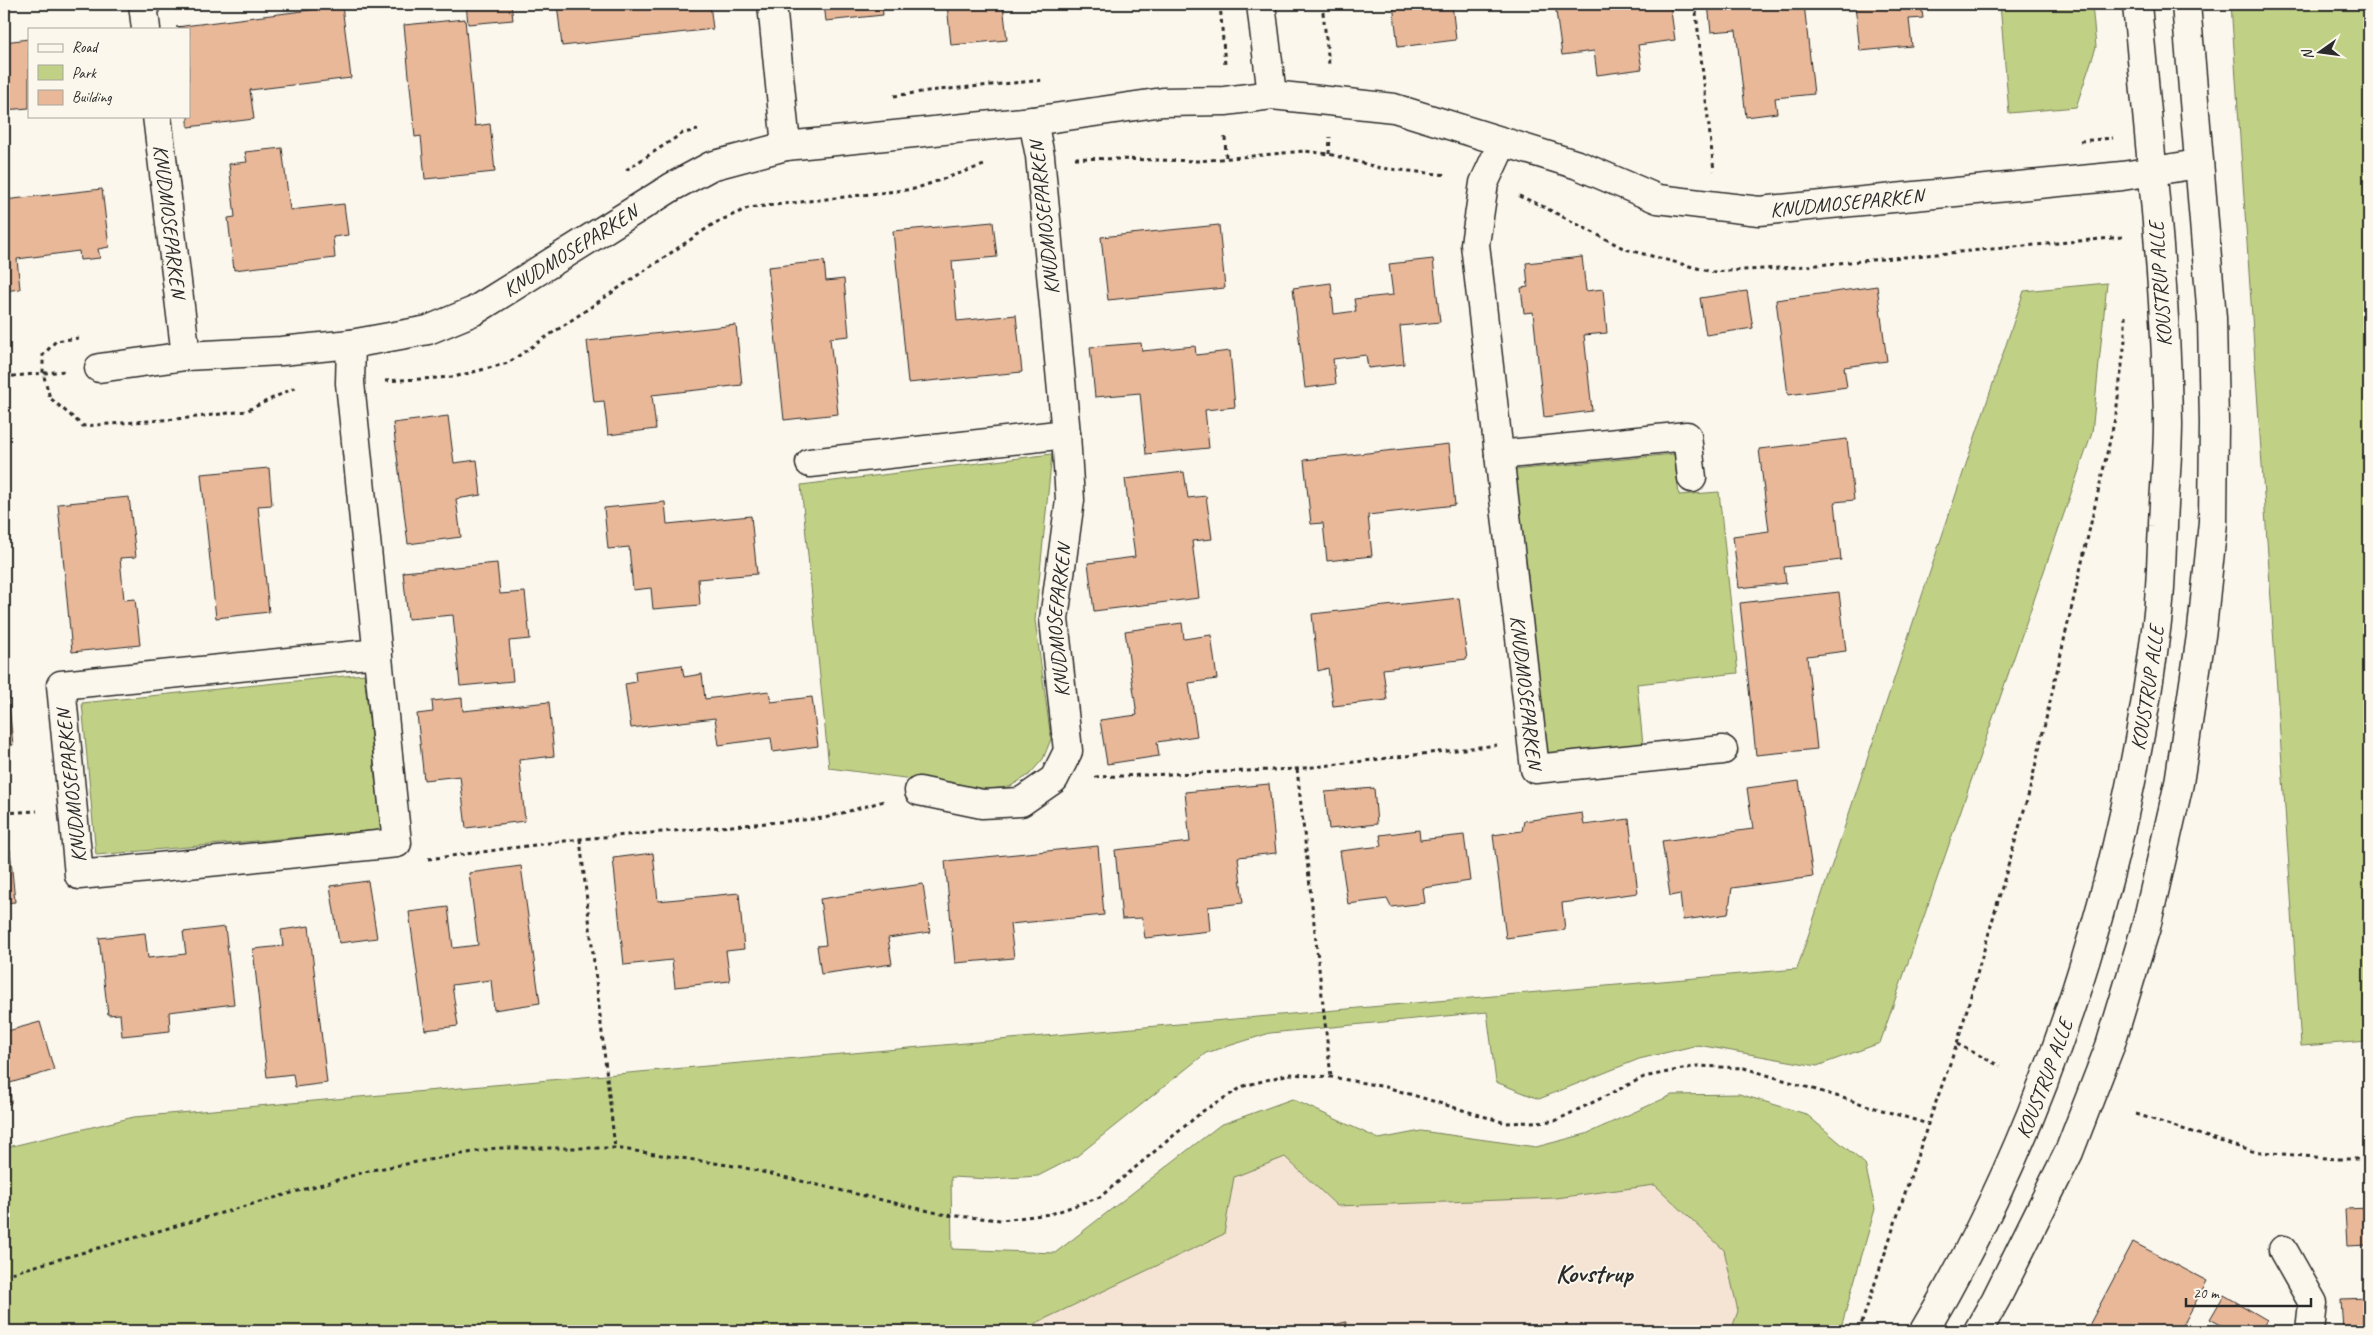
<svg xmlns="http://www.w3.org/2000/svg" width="2373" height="1335" font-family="Caveat,sans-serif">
<rect width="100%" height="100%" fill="#fbf7ec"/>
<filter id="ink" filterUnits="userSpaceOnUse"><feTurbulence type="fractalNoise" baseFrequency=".02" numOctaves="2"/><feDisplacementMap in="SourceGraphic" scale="10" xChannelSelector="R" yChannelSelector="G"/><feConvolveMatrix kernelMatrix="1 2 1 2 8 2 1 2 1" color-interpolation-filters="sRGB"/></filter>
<g filter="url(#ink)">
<path fill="#f5e4d3" d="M 1285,1157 L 1337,1206 L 1655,1185 L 1724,1250 L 1738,1311 L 1731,1331 L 1019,1331 L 1224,1234 L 1234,1177 Z"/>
<g fill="#c0d186" stroke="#767e58">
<path d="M 2000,4 L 2092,4 L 2096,47 L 2076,107 L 2009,113 Z"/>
<path d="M 2231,4 L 2369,4 L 2369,1041 L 2301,1046 Z"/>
<path d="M 2107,283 L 2092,433 L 1880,1043 L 1817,1066 L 1698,1045 L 1639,1059 L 1539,1099 L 1496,1082 L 1487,1012 L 1270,1033 L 1206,1053 L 1077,1156 L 1038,1176 L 991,1179 L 951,1177 L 952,1249 L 1055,1253 L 1220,1125 L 1292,1099 L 1379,1139 L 1421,1131 L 1536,1147 L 1586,1134 L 1672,1095 L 1739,1094 L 1806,1114 L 1865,1164 L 1875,1209 L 1840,1331 L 1731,1331 L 1738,1311 L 1724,1250 L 1655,1185 L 1556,1198 L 1337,1206 L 1285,1157 L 1234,1177 L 1224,1234 L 1019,1331 L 4,1331 L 4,1148 L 134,1117 L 1797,969 L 2024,291 Z"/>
<path d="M 1052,454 L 1035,620 L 1051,739 L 1043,759 L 1029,775 L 1009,787 L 988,789 L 829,768 L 801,485 Z"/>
<path d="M 1674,454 L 1679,495 L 1719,492 L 1738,673 L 1637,684 L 1643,745 L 1543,755 L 1514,470 Z"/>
<path d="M 364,674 L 381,830 L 96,855 L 82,703 Z"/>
</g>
<g fill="#e8b899" stroke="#2b2b2b">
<path d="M 466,4 L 511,4 L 513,20 L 468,24 Z"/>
<path d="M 557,4 L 710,4 L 713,29 L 562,46 Z"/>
<path d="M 824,4 L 882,4 L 883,15 L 826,21 Z"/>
<path d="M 947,4 L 1003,4 L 1007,40 L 951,45 Z"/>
<path d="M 1393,4 L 1452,4 L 1456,40 L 1398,47 Z"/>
<path d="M 1555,4 L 1670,4 L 1675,40 L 1638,45 L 1642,69 L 1597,75 L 1594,51 L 1562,55 Z"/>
<path d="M 1708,4 L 1804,4 L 1814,94 L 1775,98 L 1777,113 L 1746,117 L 1736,30 L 1711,32 Z"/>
<path d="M 1863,4 L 1921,4 L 1923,18 L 1909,19 L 1912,46 L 1860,51 L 1855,5 Z"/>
<path d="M 342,6 L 351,78 L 250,90 L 254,119 L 188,127 L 189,29 L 176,27 Z"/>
<path d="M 465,19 L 475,126 L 490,124 L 495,172 L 425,179 L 421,136 L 415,137 L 404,25 Z"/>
<path d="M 29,39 L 29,108 L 4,110 L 4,42 Z"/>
<path d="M 282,148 L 290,210 L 344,204 L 348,235 L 333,237 L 335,258 L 234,270 L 228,218 L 235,217 L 229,164 L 247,162 L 245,152 Z"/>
<path d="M 102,189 L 109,247 L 98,249 L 100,258 L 80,260 L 79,251 L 17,259 L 20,289 L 4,291 L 4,200 Z"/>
<path d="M 993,222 L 997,257 L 952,261 L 957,321 L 1016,315 L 1022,372 L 908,383 L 893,231 Z"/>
<path d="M 1219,225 L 1225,288 L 1108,300 L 1101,237 Z"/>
<path d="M 1582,257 L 1586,291 L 1603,289 L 1607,333 L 1584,335 L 1592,411 L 1544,417 L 1533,312 L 1524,313 L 1521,288 L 1528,287 L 1526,263 Z"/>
<path d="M 1433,259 L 1440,322 L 1400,326 L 1404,364 L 1368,368 L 1366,355 L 1333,359 L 1336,384 L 1305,388 L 1293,288 L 1331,283 L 1334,314 L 1356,311 L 1354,299 L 1393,295 L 1389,264 Z"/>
<path d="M 824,261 L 826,281 L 844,279 L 849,336 L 830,338 L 838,414 L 784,420 L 768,267 Z"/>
<path d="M 1877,286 L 1887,361 L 1844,367 L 1847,387 L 1788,395 L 1776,300 Z"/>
<path d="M 1747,291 L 1753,328 L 1706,335 L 1700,298 Z"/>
<path d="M 736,325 L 742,385 L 652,395 L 656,429 L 608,435 L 604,401 L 594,402 L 587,341 Z"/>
<path d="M 1141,343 L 1142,351 L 1195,346 L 1196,355 L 1230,351 L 1235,407 L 1205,410 L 1209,448 L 1146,454 L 1140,393 L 1095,397 L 1090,347 Z"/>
<path d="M 448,416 L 454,463 L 477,460 L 481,495 L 456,499 L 461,537 L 408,544 L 393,423 Z"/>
<path d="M 1847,439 L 1854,500 L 1835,502 L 1841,560 L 1784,567 L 1786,583 L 1739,588 L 1733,536 L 1769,531 L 1759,449 Z"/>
<path d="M 1449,444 L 1455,505 L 1368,515 L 1372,556 L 1327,561 L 1323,523 L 1311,524 L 1304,460 Z"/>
<path d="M 269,468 L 272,505 L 258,506 L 269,612 L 216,618 L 201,474 Z"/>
<path d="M 1184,472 L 1188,498 L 1206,496 L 1212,539 L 1192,541 L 1199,598 L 1094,611 L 1088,563 L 1135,557 L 1125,479 Z"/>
<path d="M 129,497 L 136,557 L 120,558 L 124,600 L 135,599 L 140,645 L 72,652 L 58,504 Z"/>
<path d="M 665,502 L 667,524 L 751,516 L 757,574 L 698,579 L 700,605 L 653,609 L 651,588 L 633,590 L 629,547 L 608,549 L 604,508 Z"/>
<path d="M 497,563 L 500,594 L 525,592 L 530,639 L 509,641 L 513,681 L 460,686 L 453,615 L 408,619 L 403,572 Z"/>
<path d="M 1839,592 L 1846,651 L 1807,656 L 1817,749 L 1756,755 L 1740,603 Z"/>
<path d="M 1459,598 L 1467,659 L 1383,669 L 1387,700 L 1333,706 L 1328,668 L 1318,671 L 1312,614 Z"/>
<path d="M 1182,623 L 1184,639 L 1211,635 L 1217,679 L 1189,683 L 1197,736 L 1157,742 L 1159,756 L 1107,764 L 1100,720 L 1137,715 L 1125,631 Z"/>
<path d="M 682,665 L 684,677 L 702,674 L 705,699 L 769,691 L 771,702 L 812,697 L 818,746 L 773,752 L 771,738 L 719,745 L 715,718 L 631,728 L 625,684 L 636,682 L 635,671 Z"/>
<path d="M 4,685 L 7,685 L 13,745 L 4,746 Z"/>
<path d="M 462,698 L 463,711 L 549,702 L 554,756 L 519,760 L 525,821 L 466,828 L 460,776 L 424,780 L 417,714 L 433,712 L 432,701 Z"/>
<path d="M 1799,781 L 1813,877 L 1732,888 L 1728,914 L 1683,920 L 1680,894 L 1670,896 L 1662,841 L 1753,829 L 1747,788 Z"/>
<path d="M 1269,784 L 1276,853 L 1238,857 L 1243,903 L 1208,907 L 1210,931 L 1145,938 L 1142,918 L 1122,919 L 1115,850 L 1190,842 L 1185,792 Z"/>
<path d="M 1374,788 L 1377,824 L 1329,829 L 1325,792 Z"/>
<path d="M 1582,813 L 1584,825 L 1629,819 L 1638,893 L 1562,903 L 1565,930 L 1506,938 L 1493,835 L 1522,831 L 1524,821 Z"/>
<path d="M 1419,830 L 1420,840 L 1464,835 L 1470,881 L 1423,888 L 1425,903 L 1391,907 L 1387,899 L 1348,904 L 1340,851 L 1382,846 L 1380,835 Z"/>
<path d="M 1098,846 L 1104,915 L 1010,924 L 1014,958 L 955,963 L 945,861 Z"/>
<path d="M 10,849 L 15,902 L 4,903 L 4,850 Z"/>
<path d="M 653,853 L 658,901 L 739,893 L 744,949 L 726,951 L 730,981 L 675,987 L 672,960 L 624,965 L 613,858 Z"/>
<path d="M 521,866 L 540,1003 L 494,1010 L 491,980 L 452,985 L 458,1026 L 425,1030 L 409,912 L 448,907 L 453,948 L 478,945 L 469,873 Z"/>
<path d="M 368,881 L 377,938 L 339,943 L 330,886 Z"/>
<path d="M 923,884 L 930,932 L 888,938 L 892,964 L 821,974 L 817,946 L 826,945 L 820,899 Z"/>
<path d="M 309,926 L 327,1083 L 295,1087 L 293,1074 L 267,1077 L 253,949 L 283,946 L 281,930 Z"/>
<path d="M 225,927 L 234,1004 L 169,1012 L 170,1031 L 122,1036 L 120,1014 L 108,1015 L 99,938 L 145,933 L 148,958 L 186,954 L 183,932 Z"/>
<path d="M 40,1022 L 54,1070 L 10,1083 L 11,1103 L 4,1105 L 4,1032 Z"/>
<path d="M 2369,1208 L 2369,1245 L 2347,1246 L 2345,1209 Z"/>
<path d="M 2133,1242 L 2207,1281 L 2180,1331 L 2086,1331 Z"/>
<path d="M 2224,1295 L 2267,1320 L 2260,1331 L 2232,1331 L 2210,1319 Z"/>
<path d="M 2369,1298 L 2369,1331 L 2343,1331 L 2341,1299 Z"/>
<path d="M 1346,1322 L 1348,1331 L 1308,1331 Z"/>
</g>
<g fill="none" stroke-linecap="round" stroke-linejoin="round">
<defs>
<g id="minor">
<path d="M 143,4 L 146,29"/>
<path d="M 772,4 L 786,146"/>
<path d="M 1261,4 L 1272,95"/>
<path id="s1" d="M 157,116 L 186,356"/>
<path id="s2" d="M 1503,142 L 1484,183 L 1475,244 L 1535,769 L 1723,750"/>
<path d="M 351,344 L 350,383 L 397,843 L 79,875 L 61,685 L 378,653"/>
<path id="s3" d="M 99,368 L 186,356 L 281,351 L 351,344 L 428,330 L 474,311 L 672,187 L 711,166 L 786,146 L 1033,121 L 1163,102 L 1225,101 L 1272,95 L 1394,108 L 1578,165 L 1658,199 L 1759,211 L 2122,176 L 2198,164"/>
<path d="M 1499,455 L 1687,436 L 1692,478"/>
<path d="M 810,463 L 1066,434"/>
<path id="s4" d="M 919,791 L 982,804 L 1021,802 L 1054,779 L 1068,751 L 1054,619 L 1070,500 L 1066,434 L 1040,156 L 1033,121"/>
<path d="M 2283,1250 L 2313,1303 L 2310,1331"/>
<path id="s5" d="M 1924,1331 C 2050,1119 2127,867 2157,622 C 2161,591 2161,558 2163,526 C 2164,492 2168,457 2168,423 C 2166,283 2149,143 2137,4"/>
<path d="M 1978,1331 L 1996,1299 L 2069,1152 L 2110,1046 L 2146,927 L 2179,783 L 2202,629 L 2213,522 L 2214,423 L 2212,318 L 2186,4"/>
</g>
</defs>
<use href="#minor" stroke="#2b2b2b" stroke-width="31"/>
<g stroke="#2b2b2b" stroke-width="3" stroke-dasharray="4 4" stroke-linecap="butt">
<path d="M 1220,4 L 1225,65"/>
<path d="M 1322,4 L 1329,64"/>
<path d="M 1695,4 L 1714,171"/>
<path d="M 894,96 L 928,91 L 1045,80"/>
<path d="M 1225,137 L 1226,158"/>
<path d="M 2080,141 L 2113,138"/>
<path d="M 1329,154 L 1330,137"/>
<path d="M 1075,158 L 1199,161 L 1305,151 L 1329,154 L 1380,168 L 1448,175"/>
<path d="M 626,170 L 683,133 L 698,130"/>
<path d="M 1519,196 L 1538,204 L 1625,249 L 1712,272 L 1795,267 L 2123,237"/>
<path d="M 79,338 L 56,341 L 43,355 L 43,373 L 50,398 L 83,426 L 188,418 L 246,411 L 296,387"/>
<path d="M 4,377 L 65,371"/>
<path d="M 385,381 L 454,377 L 508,363 L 715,223 L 748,208 L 914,189 L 987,164"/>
<path d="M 1297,769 L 1331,1077"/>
<path d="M 1095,777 L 1297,769 L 1497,745"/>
<path d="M 4,813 L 37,811"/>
<path d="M 580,839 L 615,1148"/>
<path d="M 428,859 L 580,839 L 825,818 L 884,801"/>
<path d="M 1957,1044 L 2000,1066"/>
<path d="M 2136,1114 L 2251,1151 L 2336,1159 L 2369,1159"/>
<path d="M 4,1275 L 372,1170 L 496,1148 L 615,1148 L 741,1167 L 946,1215 L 1001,1220 L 1051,1214 L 1100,1197 L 1203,1111 L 1244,1086 L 1289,1074 L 1331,1077 L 1386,1087 L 1506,1123 L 1555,1121 L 1644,1077 L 1697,1066 L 1744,1068 L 1928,1124"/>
<path d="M 1859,1331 L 1928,1124 L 1957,1044 L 2029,793 L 2116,414 L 2125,340 L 2125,316"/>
</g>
<use href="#minor" stroke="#fbf7ec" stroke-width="28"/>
</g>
</g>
<g text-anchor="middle" stroke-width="4" stroke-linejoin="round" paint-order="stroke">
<g font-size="21" fill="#2b2b2b" stroke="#fbf7ec">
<text dy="7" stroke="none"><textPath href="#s3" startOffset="1818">KNUDMOSEPARKEN</textPath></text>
<text transform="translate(1044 218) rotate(-96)" y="7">KNUDMOSEPARKEN</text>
<text dy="7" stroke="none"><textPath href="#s1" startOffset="106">KNUDMOSEPARKEN</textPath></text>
<text dy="7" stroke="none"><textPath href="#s3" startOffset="495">KNUDMOSEPARKEN</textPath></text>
<text transform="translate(2160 284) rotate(-94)" y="7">KOUSTRUP ALLE</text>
<text dy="7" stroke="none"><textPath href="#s4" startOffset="306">KNUDMOSEPARKEN</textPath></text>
<text dy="7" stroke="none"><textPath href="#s2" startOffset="558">KNUDMOSEPARKEN</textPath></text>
<text dy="7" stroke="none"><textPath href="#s5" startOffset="685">KOUSTRUP ALLE</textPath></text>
<text transform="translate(71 786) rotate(-96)" y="7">KNUDMOSEPARKEN</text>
<text dy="7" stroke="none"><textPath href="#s5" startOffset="280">KOUSTRUP ALLE</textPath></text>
</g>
<g font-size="26" font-weight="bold" fill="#2b2b2b" stroke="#fbf7ec">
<text x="1594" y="1282">Kovstrup</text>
</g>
</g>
<rect width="2373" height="1335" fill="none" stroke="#fbf7ec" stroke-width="20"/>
<rect x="10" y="10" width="2353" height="1315" fill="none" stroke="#2b2b2b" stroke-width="2" filter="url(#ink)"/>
<rect x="28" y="28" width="162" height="90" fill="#fbf7ec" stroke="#a8a59f"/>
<rect x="38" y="44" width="25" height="8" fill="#fbf7ec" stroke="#a8a59f"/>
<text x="72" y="52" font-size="15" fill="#2b2b2b">Road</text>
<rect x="38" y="65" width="25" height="15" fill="#c0d186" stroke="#a8a59f"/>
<text x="72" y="78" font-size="15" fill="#2b2b2b">Park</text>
<rect x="38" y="90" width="25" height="15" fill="#e8b899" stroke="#a8a59f"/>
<text x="72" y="102" font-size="15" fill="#2b2b2b">Building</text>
<g transform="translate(2320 52) rotate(256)" stroke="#fbf7ec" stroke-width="4" paint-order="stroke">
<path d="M0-4L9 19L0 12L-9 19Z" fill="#2b2b2b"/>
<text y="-8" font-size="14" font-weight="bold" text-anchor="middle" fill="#2b2b2b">N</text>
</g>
<path d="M2186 1298v8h125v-8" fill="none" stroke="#2b2b2b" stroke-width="2.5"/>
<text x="2193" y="1298" font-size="15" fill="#2b2b2b" stroke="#fbf7ec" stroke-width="4" paint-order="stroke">20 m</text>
</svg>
